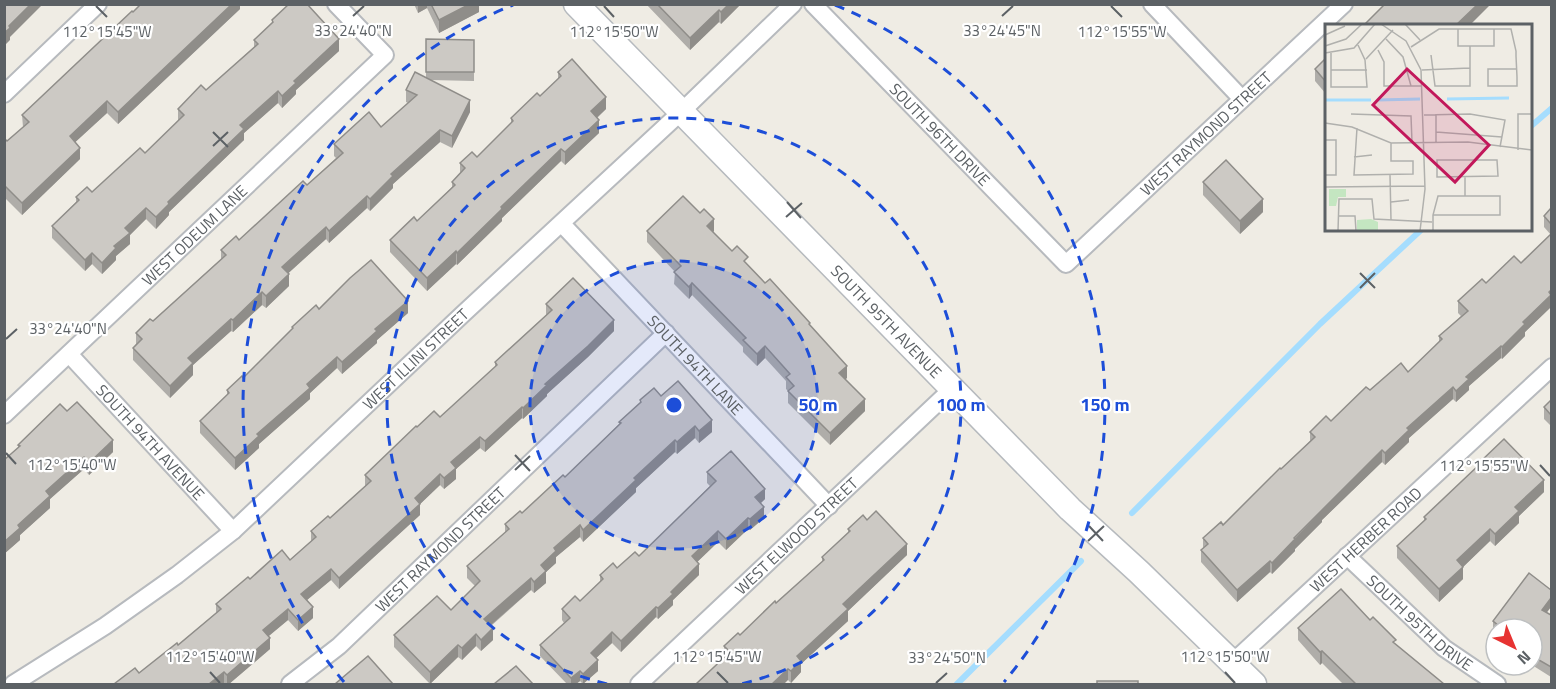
<svg xmlns="http://www.w3.org/2000/svg" width="1556" height="689" font-family="'Titillium Web',sans-serif">
<rect width="100%" height="100%" fill="#efece4"/>
<g fill="none" stroke-linecap="round" stroke-linejoin="round">
<g stroke="#a5ddfe" stroke-width="6">
<path d="M 1530,127 L 1552,108"/>
<path d="M 1132,513 L 1320,324 L 1421,230"/>
<path d="M 957,684 L 1081,561"/>
</g>
<defs>
<g id="street">
<path id="s1" d="M 813,4 L 1066,264 L 1344,4"/>
<path d="M 1152,4 L 1242,99"/>
<path d="M 4,94 L 98,4"/>
<path id="s2" d="M 562,224 L 829,506"/>
<path id="s3" d="M 69,354 L 233,531"/>
<path id="s4" d="M 4,415 L 385,55 L 336,4"/>
<path id="s5" d="M 1347,556 L 1444,648 L 1497,684"/>
<path id="s6" d="M 1232,663 L 1552,367"/>
<path id="s7" d="M 13,684 L 105,626 L 177,575 L 233,531 L 464,313 L 681,112 L 793,4"/>
<path id="s8" d="M 290,684 L 339,646 L 666,333"/>
<path id="s9" d="M 639,684 L 953,388"/>
</g>
<g id="secondary">
<path id="s10" d="M 576,4 L 1070,509 L 1139,572 L 1254,684"/>
</g>
</defs>
<use href="#street" stroke="#b7babe" stroke-width="20"/>
<use href="#secondary" stroke="#b6babe" stroke-width="27"/>
<use href="#street" stroke="#fff" stroke-width="16"/>
<use href="#secondary" stroke="#fff" stroke-width="24"/>
</g>
<g fill="#afada9">
<path d="M 240,4 L 240,9 L 118,124 L 107,113 L 75,142 L 80,159 L 22,215 L 4,197 L 4,138 L 7,141 L 23,127 L 22,115 Z"/>
<path d="M 414,4 L 479,4 L 479,12 L 439,33 L 427,8 L 418,13 Z"/>
<path d="M 646,4 L 741,4 L 721,24 L 719,22 L 690,50 Z"/>
<path d="M 272,20 L 339,51 L 296,90 L 296,94 L 282,108 L 278,103 L 244,133 L 244,140 L 169,212 L 169,215 L 156,229 L 146,219 L 130,235 L 130,244 L 116,256 L 116,260 L 102,274 L 92,264 L 85,271 L 52,238 L 52,226 L 76,202 L 76,197 L 92,192 L 145,153 L 178,121 L 178,109 L 206,90 L 254,47 L 254,40 L 272,23 Z"/>
<path d="M 426,39 L 474,40 L 474,81 L 430,80 L 470,112 L 452,148 L 440,142 L 393,184 L 393,188 L 370,211 L 367,208 L 329,243 L 326,239 L 288,273 L 289,286 L 266,308 L 262,305 L 233,332 L 231,331 L 193,365 L 193,375 L 170,398 L 133,360 L 133,348 L 136,344 L 136,333 L 153,321 L 221,259 L 221,250 L 239,240 L 307,185 L 336,158 L 334,156 L 334,144 L 381,127 L 408,103 L 406,102 L 406,90 L 426,78 Z"/>
<path d="M 1326,58 L 1326,94 L 1315,81 L 1315,69 Z"/>
<path d="M 558,72 L 606,109 L 597,118 L 599,133 L 565,165 L 561,161 L 502,218 L 502,221 L 457,265 L 456,264 L 427,291 L 390,252 L 390,240 L 417,221 L 452,187 L 452,182 L 460,173 L 460,163 L 477,157 L 511,124 L 511,118 L 540,96 L 558,80 Z"/>
<path d="M 1203,182 L 1263,212 L 1240,234 L 1203,195 Z"/>
<path d="M 1551,208 L 1551,307 L 1525,332 L 1525,336 L 1502,359 L 1501,358 L 1469,386 L 1469,390 L 1456,402 L 1453,399 L 1409,438 L 1409,442 L 1385,465 L 1382,462 L 1322,520 L 1322,522 L 1295,549 L 1295,551 L 1272,574 L 1270,572 L 1237,602 L 1201,562 L 1201,550 L 1203,549 L 1203,538 L 1223,525 L 1310,441 L 1310,432 L 1331,421 L 1370,390 L 1408,372 L 1439,342 L 1439,336 L 1461,316 L 1458,313 L 1458,301 L 1521,263 L 1551,235 L 1544,227 L 1544,216 Z"/>
<path d="M 647,231 L 714,231 L 713,232 L 732,251 L 748,265 L 765,283 L 780,291 L 810,325 L 847,378 L 845,379 L 865,411 L 830,445 L 788,403 L 788,391 L 786,389 L 786,381 L 765,358 L 757,366 L 743,352 L 743,347 L 692,295 L 689,299 L 674,284 L 675,272 L 647,242 Z"/>
<path d="M 546,304 L 614,331 L 588,357 L 547,394 L 547,396 L 523,419 L 522,418 L 485,452 L 480,448 L 456,469 L 456,479 L 444,489 L 440,485 L 420,504 L 420,515 L 339,589 L 331,580 L 307,600 L 313,618 L 298,631 L 288,620 L 268,636 L 270,649 L 229,684 L 139,673 L 178,645 L 216,613 L 216,604 L 250,579 L 290,560 L 311,541 L 311,531 L 330,518 L 365,486 L 365,475 L 417,427 L 440,417 L 495,367 L 495,362 L 546,315 Z"/>
<path d="M 319,309 L 408,313 L 377,340 L 377,343 L 342,374 L 337,368 L 310,393 L 310,399 L 259,444 L 259,448 L 235,470 L 200,433 L 200,421 L 227,395 L 227,390 L 243,378 L 292,330 L 292,327 Z"/>
<path d="M 661,396 L 712,432 L 699,443 L 695,438 L 677,454 L 675,452 L 636,488 L 636,492 L 583,542 L 580,537 L 556,557 L 556,563 L 546,572 L 546,583 L 534,593 L 531,590 L 491,626 L 493,640 L 481,651 L 476,646 L 462,660 L 458,657 L 430,684 L 394,647 L 394,635 L 451,610 L 475,586 L 467,578 L 467,566 L 505,533 L 505,524 L 522,513 L 565,477 L 619,424 L 619,422 L 640,403 L 640,400 Z"/>
<path d="M 1551,400 L 1551,426 L 1544,419 L 1544,407 Z"/>
<path d="M 67,411 L 113,452 L 89,475 L 84,469 L 50,499 L 50,508 L 20,535 L 20,540 L 4,554 L 4,460 L 18,448 L 18,445 Z"/>
<path d="M 1480,462 L 1544,492 L 1519,516 L 1519,523 L 1495,546 L 1490,541 L 1463,567 L 1463,579 L 1439,602 L 1397,558 L 1397,546 L 1424,521 L 1424,517 L 1480,464 Z"/>
<path d="M 707,472 L 765,499 L 761,503 L 764,518 L 750,530 L 748,529 L 726,550 L 718,542 L 697,562 L 699,575 L 673,600 L 673,605 L 658,619 L 656,617 L 621,652 L 612,643 L 596,658 L 598,671 L 583,684 L 580,681 L 576,684 L 567,684 L 540,656 L 540,645 L 564,623 L 562,620 L 562,609 L 580,601 L 600,582 L 600,575 L 617,568 L 639,556 L 710,486 L 707,483 Z"/>
<path d="M 848,529 L 907,555 L 848,611 L 848,621 L 801,664 L 801,672 L 791,683 L 788,680 L 724,657 L 724,646 L 740,635 L 822,562 L 822,557 L 848,533 Z"/>
<path d="M 1547,613 L 1551,615 L 1551,677 L 1532,665 L 1532,629 L 1496,629 L 1496,633 L 1493,631 L 1493,621 Z"/>
<path d="M 1370,620 L 1396,645 L 1444,684 L 1343,684 L 1322,663 L 1320,665 L 1298,640 L 1298,628 Z"/>
</g>
<g fill="#8f8d89">
<path d="M 31,4 L 43,4 L 10,37 L 10,40 L 4,46 L 4,33 L 9,26 Z"/>
<path d="M 232,4 L 240,4 L 240,9 L 118,124 L 118,112 Z"/>
<path d="M 418,4 L 427,4 L 427,8 L 418,13 Z"/>
<path d="M 470,4 L 479,4 L 479,12 L 439,33 L 439,20 Z"/>
<path d="M 729,4 L 741,4 L 721,24 L 721,12 Z"/>
<path d="M 1478,4 L 1491,4 L 1469,26 L 1455,26 Z"/>
<path d="M 719,10 L 719,22 L 690,50 L 690,38 Z"/>
<path d="M 339,39 L 339,51 L 296,90 L 296,94 L 282,108 L 282,96 L 294,81 Z"/>
<path d="M 278,91 L 278,103 L 244,133 L 244,140 L 169,212 L 169,215 L 156,229 L 156,217 L 168,202 L 240,125 Z"/>
<path d="M 606,97 L 606,109 L 591,123 L 591,111 Z"/>
<path d="M 470,100 L 470,112 L 452,148 L 452,136 Z"/>
<path d="M 107,101 L 107,113 L 70,147 L 70,136 Z"/>
<path d="M 599,120 L 599,133 L 565,165 L 565,152 Z"/>
<path d="M 440,130 L 440,142 L 393,184 L 393,188 L 370,211 L 370,199 L 391,174 Z"/>
<path d="M 80,148 L 80,159 L 22,215 L 22,203 Z"/>
<path d="M 561,149 L 561,161 L 502,218 L 502,221 L 457,265 L 457,253 L 501,207 Z"/>
<path d="M 367,196 L 367,208 L 329,243 L 329,231 Z"/>
<path d="M 1263,199 L 1263,212 L 1240,234 L 1240,221 Z"/>
<path d="M 146,208 L 146,219 L 130,235 L 130,244 L 116,256 L 116,260 L 102,274 L 102,263 L 114,246 L 125,228 Z"/>
<path d="M 714,219 L 714,231 L 707,238 L 707,226 Z"/>
<path d="M 326,227 L 326,239 L 282,279 L 282,267 Z"/>
<path d="M 456,251 L 456,264 L 427,291 L 427,278 Z"/>
<path d="M 92,253 L 92,264 L 85,271 L 85,260 Z"/>
<path d="M 289,274 L 289,286 L 266,308 L 266,296 Z"/>
<path d="M 692,283 L 692,295 L 689,299 L 689,287 Z"/>
<path d="M 1551,290 L 1551,307 L 1525,332 L 1525,336 L 1502,359 L 1502,347 Z"/>
<path d="M 262,292 L 262,305 L 233,332 L 233,320 Z"/>
<path d="M 408,301 L 408,313 L 377,340 L 377,343 L 342,374 L 342,362 L 375,329 Z"/>
<path d="M 231,319 L 231,331 L 193,365 L 193,375 L 170,398 L 170,386 L 188,358 Z"/>
<path d="M 614,320 L 614,331 L 588,357 L 547,394 L 547,396 L 523,419 L 523,408 L 545,384 Z"/>
<path d="M 765,346 L 765,358 L 757,366 L 757,354 Z"/>
<path d="M 1501,346 L 1501,358 L 1469,386 L 1469,390 L 1456,402 L 1456,391 L 1466,377 Z"/>
<path d="M 337,357 L 337,368 L 310,393 L 310,399 L 259,444 L 259,448 L 235,470 L 235,458 L 257,434 L 307,384 Z"/>
<path d="M 847,366 L 847,378 L 839,385 L 839,373 Z"/>
<path d="M 1453,387 L 1453,399 L 1409,438 L 1409,442 L 1385,465 L 1385,453 L 1407,428 Z"/>
<path d="M 865,399 L 865,411 L 830,445 L 830,433 Z"/>
<path d="M 522,407 L 522,418 L 485,452 L 485,441 Z"/>
<path d="M 712,420 L 712,432 L 699,443 L 699,431 Z"/>
<path d="M 695,426 L 695,438 L 677,454 L 677,442 Z"/>
<path d="M 480,437 L 480,448 L 456,469 L 456,479 L 444,489 L 444,478 L 451,462 Z"/>
<path d="M 113,440 L 113,452 L 89,475 L 89,463 Z"/>
<path d="M 675,440 L 675,452 L 636,488 L 636,492 L 583,542 L 583,530 L 634,478 Z"/>
<path d="M 1382,450 L 1382,462 L 1322,520 L 1322,522 L 1295,549 L 1295,551 L 1272,574 L 1272,563 L 1322,510 Z"/>
<path d="M 84,457 L 84,469 L 50,499 L 50,508 L 20,535 L 20,540 L 4,554 L 4,542 L 46,491 Z"/>
<path d="M 440,474 L 440,485 L 415,509 L 415,498 Z"/>
<path d="M 1544,480 L 1544,492 L 1519,516 L 1519,523 L 1495,546 L 1495,534 L 1515,507 Z"/>
<path d="M 765,489 L 765,499 L 755,508 L 755,497 Z"/>
<path d="M 420,504 L 420,515 L 339,589 L 339,578 Z"/>
<path d="M 764,507 L 764,518 L 750,530 L 750,519 Z"/>
<path d="M 748,518 L 748,529 L 726,550 L 726,539 Z"/>
<path d="M 580,525 L 580,537 L 556,557 L 556,563 L 546,572 L 546,583 L 534,593 L 534,582 L 541,565 L 554,548 Z"/>
<path d="M 1490,529 L 1490,541 L 1463,567 L 1463,579 L 1439,602 L 1439,589 L 1457,560 Z"/>
<path d="M 718,531 L 718,542 L 692,567 L 692,556 Z"/>
<path d="M 907,544 L 907,555 L 848,611 L 848,621 L 801,664 L 801,672 L 791,683 L 791,671 L 797,656 L 843,604 Z"/>
<path d="M 1270,561 L 1270,572 L 1237,602 L 1237,590 Z"/>
<path d="M 699,564 L 699,575 L 673,600 L 673,605 L 658,619 L 658,608 L 671,592 Z"/>
<path d="M 331,569 L 331,580 L 301,605 L 301,594 Z"/>
<path d="M 531,578 L 531,590 L 484,631 L 484,619 Z"/>
<path d="M 1551,598 L 1551,607 L 1542,619 L 1542,610 Z"/>
<path d="M 313,607 L 313,618 L 298,631 L 298,620 Z"/>
<path d="M 656,607 L 656,617 L 621,652 L 621,641 Z"/>
<path d="M 288,609 L 288,620 L 263,641 L 263,630 Z"/>
<path d="M 493,628 L 493,640 L 481,651 L 481,640 Z"/>
<path d="M 612,632 L 612,643 L 591,663 L 591,653 Z"/>
<path d="M 476,634 L 476,646 L 462,660 L 462,648 Z"/>
<path d="M 270,638 L 270,649 L 229,684 L 227,684 L 227,675 Z"/>
<path d="M 458,645 L 458,657 L 430,684 L 430,672 Z"/>
<path d="M 1322,651 L 1322,663 L 1320,665 L 1320,652 Z"/>
<path d="M 598,660 L 598,671 L 583,684 L 583,674 Z"/>
<path d="M 788,669 L 788,680 L 784,684 L 772,684 Z"/>
<path d="M 580,671 L 580,681 L 576,684 L 571,684 L 571,678 Z"/>
<path d="M 224,672 L 224,683 L 223,684 L 209,684 Z"/>
</g>
<g fill="#ccc9c4" stroke="#8f8d89" stroke-width="1.5">
<path d="M 4,4 L 31,4 L 9,26 L 10,28 L 4,33 Z"/>
<path d="M 141,4 L 232,4 L 118,112 L 107,101 L 70,136 L 80,148 L 22,203 L 4,185 L 4,138 L 7,141 L 29,122 L 22,115 L 132,11 L 133,12 Z"/>
<path d="M 289,4 L 307,4 L 339,39 L 294,81 L 296,83 L 282,96 L 278,91 L 240,125 L 244,129 L 168,202 L 169,204 L 156,217 L 146,208 L 125,228 L 130,233 L 114,246 L 116,248 L 102,263 L 92,253 L 85,260 L 52,226 L 79,200 L 76,197 L 87,187 L 92,192 L 140,148 L 145,153 L 184,115 L 178,109 L 201,85 L 206,90 L 258,44 L 254,40 L 273,22 L 272,20 Z"/>
<path d="M 431,4 L 470,4 L 439,20 Z"/>
<path d="M 657,4 L 729,4 L 721,12 L 719,10 L 690,38 Z"/>
<path d="M 1385,4 L 1478,4 L 1455,26 L 1363,26 Z"/>
<path d="M 426,39 L 474,40 L 474,72 L 426,72 Z"/>
<path d="M 1326,58 L 1326,82 L 1315,69 Z"/>
<path d="M 572,59 L 606,97 L 591,111 L 599,120 L 565,152 L 561,149 L 501,207 L 502,209 L 457,253 L 456,251 L 427,278 L 390,240 L 414,217 L 417,221 L 455,185 L 452,182 L 465,168 L 460,163 L 472,152 L 477,157 L 513,121 L 511,118 L 537,93 L 540,96 L 561,76 L 558,72 Z"/>
<path d="M 415,72 L 470,100 L 452,136 L 440,130 L 391,174 L 393,176 L 370,199 L 367,196 L 329,231 L 326,227 L 282,267 L 289,274 L 266,296 L 262,292 L 233,320 L 231,319 L 188,358 L 193,363 L 170,386 L 133,348 L 142,339 L 136,333 L 150,319 L 153,321 L 226,255 L 221,250 L 236,236 L 239,240 L 303,181 L 307,185 L 343,153 L 334,144 L 369,112 L 381,127 L 417,95 L 406,90 Z"/>
<path d="M 1226,160 L 1263,199 L 1240,221 L 1203,182 Z"/>
<path d="M 683,196 L 700,213 L 704,209 L 714,219 L 707,226 L 732,251 L 737,246 L 748,257 L 744,261 L 765,283 L 770,279 L 810,323 L 809,324 L 847,366 L 839,373 L 865,399 L 830,433 L 788,391 L 794,386 L 786,377 L 790,374 L 765,346 L 757,354 L 743,340 L 746,338 L 692,283 L 689,287 L 674,272 L 681,266 L 647,231 Z"/>
<path d="M 1551,208 L 1551,224 L 1544,216 Z"/>
<path d="M 1551,234 L 1551,290 L 1549,292 L 1551,295 L 1523,322 L 1525,324 L 1502,347 L 1501,346 L 1466,377 L 1469,379 L 1456,391 L 1453,387 L 1407,428 L 1409,430 L 1385,453 L 1382,450 L 1294,538 L 1295,539 L 1272,563 L 1270,561 L 1237,590 L 1201,550 L 1208,544 L 1203,538 L 1221,522 L 1223,525 L 1280,468 L 1281,469 L 1315,437 L 1310,432 L 1326,416 L 1331,421 L 1366,387 L 1370,390 L 1401,363 L 1408,372 L 1442,339 L 1439,336 L 1468,311 L 1458,301 L 1482,279 L 1486,283 L 1514,256 L 1521,263 Z"/>
<path d="M 371,260 L 408,301 L 375,329 L 377,331 L 342,362 L 337,357 L 307,384 L 310,388 L 257,434 L 259,436 L 235,458 L 200,421 L 229,393 L 227,390 L 242,376 L 243,378 L 293,328 L 292,327 L 316,305 L 319,309 L 350,278 Z"/>
<path d="M 573,278 L 614,320 L 588,346 L 545,384 L 547,385 L 523,408 L 522,407 L 485,441 L 480,437 L 451,462 L 456,468 L 444,478 L 440,474 L 415,498 L 420,504 L 339,578 L 331,569 L 301,594 L 313,607 L 298,620 L 288,609 L 263,630 L 270,638 L 227,675 L 224,672 L 209,684 L 114,684 L 135,668 L 139,673 L 177,643 L 178,645 L 221,609 L 216,604 L 248,577 L 250,579 L 282,550 L 290,560 L 316,537 L 311,531 L 328,516 L 330,518 L 371,481 L 365,475 L 416,426 L 417,427 L 434,411 L 440,417 L 497,365 L 495,362 L 552,310 L 546,304 Z"/>
<path d="M 678,381 L 712,420 L 699,431 L 695,426 L 677,442 L 675,440 L 634,478 L 636,480 L 583,530 L 580,525 L 554,548 L 556,551 L 541,565 L 546,571 L 534,582 L 531,578 L 484,619 L 493,628 L 481,640 L 476,634 L 462,648 L 458,645 L 430,672 L 394,635 L 437,596 L 451,610 L 480,581 L 467,566 L 509,529 L 505,524 L 520,511 L 522,513 L 563,475 L 565,477 L 621,423 L 619,422 L 641,402 L 640,400 L 654,388 L 661,396 Z"/>
<path d="M 1551,400 L 1551,415 L 1544,407 Z"/>
<path d="M 77,402 L 113,440 L 89,463 L 84,457 L 46,491 L 50,496 L 18,525 L 20,528 L 4,542 L 4,460 L 20,446 L 18,445 L 60,404 L 67,411 Z"/>
<path d="M 1504,439 L 1544,480 L 1515,507 L 1519,511 L 1495,534 L 1490,529 L 1457,560 L 1463,567 L 1439,589 L 1397,546 L 1426,519 L 1424,517 L 1481,463 L 1480,462 Z"/>
<path d="M 731,451 L 765,489 L 755,497 L 764,507 L 750,519 L 748,518 L 726,539 L 718,531 L 692,556 L 699,564 L 671,592 L 673,594 L 658,608 L 656,607 L 621,641 L 612,632 L 591,653 L 598,660 L 583,674 L 580,671 L 571,678 L 540,645 L 570,618 L 562,609 L 575,596 L 580,601 L 603,579 L 600,575 L 613,563 L 617,568 L 635,552 L 639,556 L 716,481 L 707,472 Z"/>
<path d="M 876,511 L 907,544 L 843,604 L 848,609 L 797,656 L 801,661 L 791,671 L 788,669 L 772,684 L 696,684 L 730,652 L 724,646 L 738,633 L 740,635 L 775,601 L 776,603 L 824,560 L 822,557 L 850,531 L 848,529 L 863,515 L 867,520 Z"/>
<path d="M 1529,573 L 1551,590 L 1551,598 L 1542,610 L 1551,615 L 1551,667 L 1532,656 L 1532,629 L 1503,629 L 1493,621 Z"/>
<path d="M 1341,589 L 1370,620 L 1373,617 L 1396,640 L 1393,642 L 1444,684 L 1356,684 L 1322,651 L 1320,652 L 1298,628 Z"/>
<path d="M 368,656 L 393,684 L 335,684 Z"/>
<path d="M 516,666 L 533,684 L 494,684 Z"/>
<rect x="1097" y="681" width="41" height="3"/>
</g>
<path fill="none" stroke="#5c6165" stroke-width="2" d="M 96,6 L 107,17M 604,6 L 614,17M 1111,6 L 1122,17M 353,16 L 364,6M 1002,16 L 1013,6M 213,132 L 228,147M 213,146 L 228,132M 787,202 L 801,218M 786,217 L 802,203M 1360,273 L 1375,288M 1360,288 L 1375,273M 6,339 L 17,329M 6,453 L 16,464M 515,455 L 530,471M 1540,465 L 1550,476M 515,470 L 530,456M 1089,526 L 1103,541M 1088,541 L 1104,526M 210,672 L 220,683M 717,672 L 728,683M 1225,672 L 1235,683M 936,683 L 947,673"/>
<circle cx="674" cy="405" r="144" fill="#1d4ed8" fill-opacity=".12"/>
<g fill="none" stroke="#1d4ed8" stroke-width="3" stroke-dasharray="10 8">
<circle cx="674" cy="405" r="144"/>
<path d="M607 684A287 287 0 1 1 741 684"/>
<path d="M344 682A431 431 0 0 1 513 5M835 5A431 431 0 0 1 1004 682"/>
</g>
<g text-anchor="middle" stroke-width="4.5" stroke-linejoin="round" paint-order="stroke">
<g font-size="16" fill="#5c6165" stroke="#fff">
<text dy="6" stroke="none"><textPath href="#s1" startOffset="182">SOUTH 96TH DRIVE</textPath></text>
<text dy="6" stroke="none"><textPath href="#s1" startOffset="554">WEST RAYMOND STREET</textPath></text>
<text dy="6" stroke="none"><textPath href="#s4" startOffset="262">WEST ODEUM LANE</textPath></text>
<text dy="6" stroke="none"><textPath href="#s10" startOffset="444">SOUTH 95TH AVENUE</textPath></text>
<text dy="6" stroke="none"><textPath href="#s7" startOffset="519">WEST ILLINI STREET</textPath></text>
<text dy="6" stroke="none"><textPath href="#s2" startOffset="194">SOUTH 94TH LANE</textPath></text>
<text dy="6" stroke="none"><textPath href="#s3" startOffset="120">SOUTH 94TH AVENUE</textPath></text>
<text dy="6" stroke="none"><textPath href="#s9" startOffset="216">WEST ELWOOD STREET</textPath></text>
<text dy="6" stroke="none"><textPath href="#s6" startOffset="182">WEST HERBER ROAD</textPath></text>
<text dy="6" stroke="none"><textPath href="#s8" startOffset="202">WEST RAYMOND STREET</textPath></text>
<text dy="6" stroke="none"><textPath href="#s5" startOffset="99">SOUTH 95TH DRIVE</textPath></text>
</g>
</g>
<g transform="translate(1325 24)">
<rect width="207" height="207" fill="#efece4"/>
<path d="M 4,165 L 21,165 L 21,173 L 13,173 L 11,182 L 4,182 ZM 46,195 L 53,198 L 53,207 L 32,207 L 32,196 Z" fill="#c4e6c1"/>
<path fill="none" stroke="#a5ddfe" stroke-width="3" d="M 122,75 L 184,74M 0,76 L 46,76M 52,76 L 95,75"/>
<path fill="none" stroke="#b0b0ad" stroke-width="1.5" d="M 56,0 L 81,17 L 96,46 L 100,165 L 95,207M 80,0 L 95,16M 133,5 L 133,22 L 169,22 L 169,5M 0,11 L 20,2M 61,15 L 78,33 L 86,62M 0,22 L 21,15 L 37,0M 86,23 L 114,5 L 186,5 L 191,27 L 191,32 L 192,53 L 192,62 L 163,62 L 163,45 L 192,45M 53,26 L 59,38 L 59,62 L 97,62M 0,29 L 29,24 L 50,0M 6,29 L 6,63 L 42,63 L 40,36 L 33,21M 106,31 L 110,62 L 145,62 L 145,22M 41,35 L 68,6M 6,46 L 42,46M 97,46 L 145,44M 26,90 L 86,92 L 87,118M 111,90 L 111,118M 99,91 L 145,90 L 180,96 L 175,123M 0,99 L 27,103 L 66,119 L 143,118 L 207,126M 32,104 L 29,151 L 88,150 L 88,137 L 66,137 L 66,119M 111,108 L 177,113M 0,116 L 11,116 L 11,151 L 0,151M 193,126 L 193,90 L 207,90M 29,133 L 47,131M 112,136 L 172,136 L 173,152 L 112,153 ZM 65,151 L 66,196M 140,153 L 140,172M 0,163 L 100,162M 66,178 L 84,176M 13,192 L 30,192 L 31,207M 13,207 L 14,175 L 47,175 L 49,195 L 107,198M 108,207 L 108,191 L 113,172 L 175,172 L 175,191 L 108,191"/>
<path fill="#c2185b" fill-opacity="0.15" stroke="#c2185b" stroke-width="3" d="M 82,45 L 164,121 L 130,158 L 48,81 Z"/>
<rect width="207" height="207" fill="none" stroke="#5c6165" stroke-width="3"/>
</g>
<g font-size="15" text-anchor="middle" fill="#5c6165" stroke="#fff" stroke-width="4.5" stroke-linejoin="round" paint-order="stroke">
<text x="353" y="36">33°24'40"N</text>
<text x="1002" y="36">33°24'45"N</text>
<text x="107" y="37">112°15'45"W</text>
<text x="614" y="37">112°15'50"W</text>
<text x="1122" y="37">112°15'55"W</text>
<text x="68" y="334">33°24'40"N</text>
<text x="72" y="470">112°15'40"W</text>
<text x="1484" y="471">112°15'55"W</text>
<text x="210" y="662">112°15'40"W</text>
<text x="717" y="662">112°15'45"W</text>
<text x="1225" y="662">112°15'50"W</text>
<text x="947" y="663">33°24'50"N</text>
</g>
<circle cx="674" cy="405" r="9" fill="#1d4ed8" stroke="#fff" stroke-width="3"/>
<g font-size="18" text-anchor="middle" font-weight="bold" fill="#1d4ed8" stroke="#fff" stroke-width="4.5" stroke-linejoin="round" paint-order="stroke">
<text x="818" y="411">50 m</text>
<text x="961" y="411">100 m</text>
<text x="1105" y="411">150 m</text>
</g>
<rect width="1556" height="689" fill="none" stroke="#5c6165" stroke-width="12"/>
<g transform="translate(1514 647) rotate(137)"><circle r="28" fill="#ffffff" stroke="#bec0c1" stroke-width="1.5"/>
<path d="M0-4.5L10 22L0 15L-10 22Z" fill="#e73332"/>
<text y="-9" font-size="16" font-weight="bold" text-anchor="middle" fill="#5c6165">N</text>
</g>
</svg>
